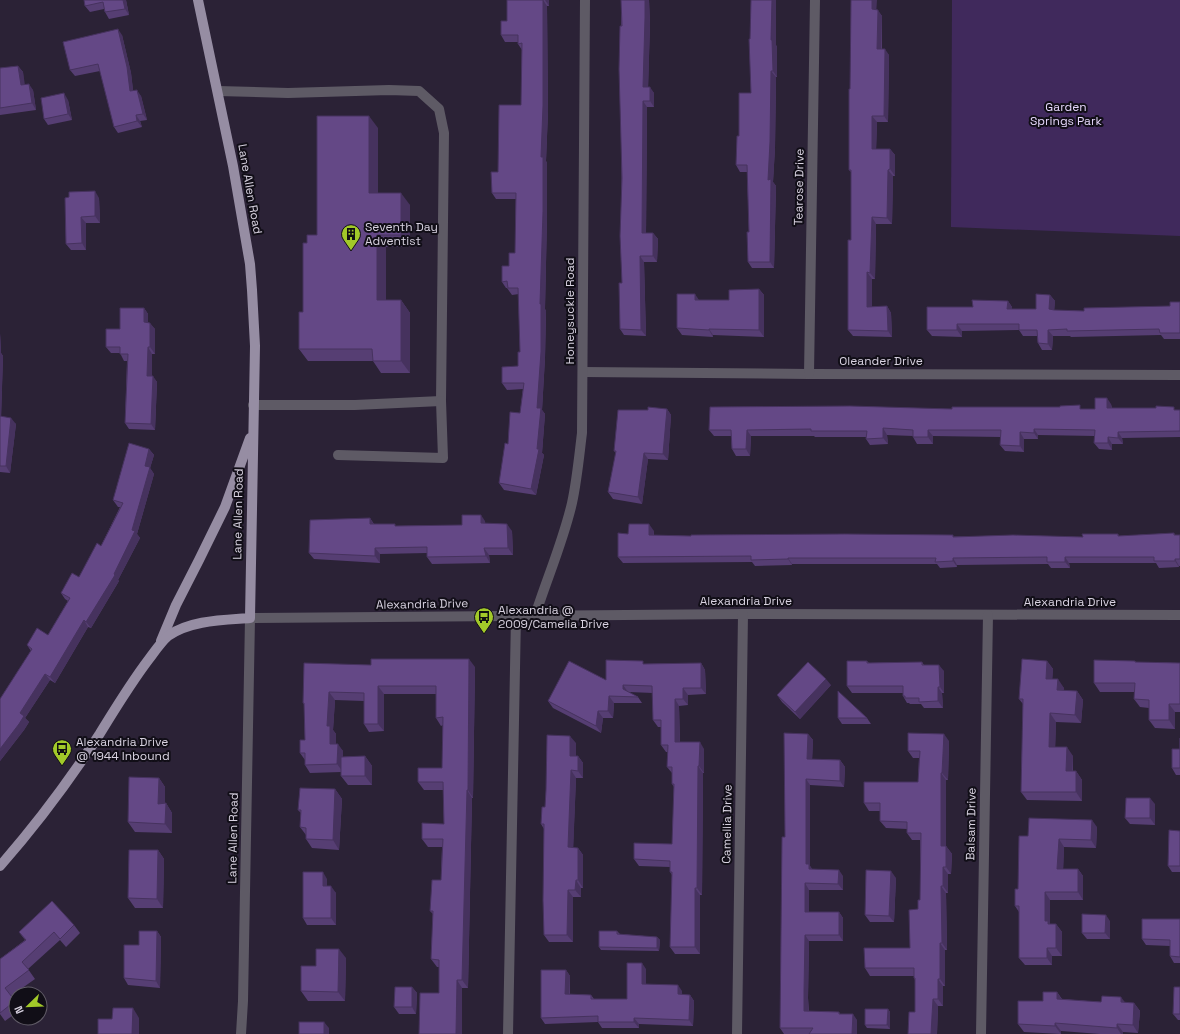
<svg xmlns="http://www.w3.org/2000/svg" width="1180" height="1034" font-family="'Space Grotesk',sans-serif">
<rect width="100%" height="100%" fill="#2b2236"/>
<path fill="#40295c" d="M 952,0 L 1180,0 L 1180,236 L 951,227 Z"/>
<g fill="none" stroke-linecap="round" stroke-linejoin="round">
<g stroke="#5e5a65" stroke-width="10">
<path d="M 218,91 L 288,93 L 389,90 L 419,91 L 439,109 L 444,133 L 441,401 L 355,405 L 253,405"/>
<path d="M 583,372 L 809,374 L 1180,375"/>
<path d="M 809,374 L 815,0"/>
<path d="M 338,455 L 443,458 L 441,401"/>
<path d="M 535,616 C 547,578 563,542 572,503 C 577,480 579,457 582,433 L 585,0"/>
<path d="M 241,1034 L 243,1001 L 250,618 L 743,614 L 1180,615"/>
<path d="M 508,1034 L 516,616"/>
<path d="M 737,1034 L 743,614"/>
<path d="M 981,1034 L 988,615"/>
</g>
<g stroke="#968da3" stroke-width="10">
<path d="M 161,641 L 176,605 L 199,560 L 225,507 L 250,438"/>
<path d="M 0,866 C 36,825 69,781 99,735 C 115,709 130,684 149,659 C 155,651 161,642 168,636 C 190,620 225,620 250,618 L 255,346 L 252,290 L 250,264 L 233,166 L 198,0"/>
</g>
</g>
<g fill="#563e73">
<path d="M 84,0 L 126,0 L 129,15 L 109,19 L 105,12 L 104,9 L 90,12 L 85,6 Z"/>
<path d="M 507,0 L 549,0 L 549,6 L 547,6 L 548,112 L 546,161 L 547,163 L 547,218 L 545,309 L 546,311 L 545,358 L 542,410 L 545,414 L 542,453 L 544,455 L 536,495 L 504,490 L 499,483 L 508,444 L 520,413 L 523,389 L 507,390 L 502,383 L 518,366 L 520,352 L 519,294 L 512,295 L 507,288 L 506,288 L 502,282 L 515,253 L 516,199 L 496,199 L 492,193 L 521,105 L 522,50 L 518,44 L 518,42 L 505,42 L 501,35 L 507,21 Z"/>
<path d="M 621,0 L 649,0 L 650,24 L 648,87 L 654,93 L 654,107 L 647,107 L 646,233 L 653,233 L 658,239 L 657,262 L 644,262 L 646,336 L 624,335 L 620,329 L 622,283 Z"/>
<path d="M 876,9 L 882,16 L 882,49 L 889,55 L 888,122 L 877,122 L 876,149 L 890,149 L 895,155 L 895,176 L 893,176 L 892,224 L 876,224 L 875,279 L 872,279 L 872,307 L 887,306 L 891,313 L 892,337 L 853,336 L 848,330 L 851,240 L 851,172 L 849,170 L 850,89 Z"/>
<path d="M 122,35 L 131,73 L 133,91 L 141,96 L 147,120 L 140,121 L 142,127 L 118,133 L 114,127 L 100,71 L 75,76 L 70,70 Z"/>
<path d="M 750,39 L 776,45 L 777,47 L 777,77 L 776,77 L 775,148 L 773,182 L 776,186 L 774,268 L 752,268 L 748,262 L 749,232 L 747,172 L 740,172 L 736,165 L 739,136 L 751,93 Z"/>
<path d="M 18,66 L 23,72 L 24,85 L 33,90 L 36,110 L 0,115 L 0,68 Z"/>
<path d="M 68,100 L 72,120 L 48,125 L 44,119 Z"/>
<path d="M 378,128 L 378,193 L 410,205 L 410,247 L 386,247 L 386,300 L 401,300 L 410,313 L 410,373 L 381,373 L 373,361 L 308,361 L 299,349 L 303,312 L 307,243 L 317,235 Z"/>
<path d="M 65,198 L 99,198 L 100,223 L 86,223 L 86,250 L 71,250 L 66,244 Z"/>
<path d="M 759,289 L 764,295 L 764,337 L 713,335 L 713,337 L 682,335 L 677,328 L 699,300 L 729,300 Z"/>
<path d="M 1050,295 L 1055,301 L 1054,310 L 1084,311 L 1170,306 L 1180,302 L 1180,339 L 1164,339 L 1161,335 L 1071,337 L 1070,336 L 1053,336 L 1052,350 L 1042,350 L 1038,343 L 1037,336 L 1023,336 L 1019,330 L 962,331 L 962,337 L 932,336 L 927,330 L 973,307 L 1008,301 L 1012,307 L 1012,309 L 1036,309 Z"/>
<path d="M 144,308 L 148,314 L 148,322 L 155,329 L 155,354 L 152,354 L 152,376 L 157,382 L 155,430 L 129,429 L 125,423 L 127,361 L 124,361 L 120,353 L 111,353 L 106,347 L 120,329 Z"/>
<path d="M 0,333 L 1,353 L 3,356 L 1,416 L 16,424 L 10,473 L 0,472 Z"/>
<path d="M 1111,404 L 1112,408 L 1180,410 L 1180,437 L 1122,438 L 1123,444 L 1112,444 L 1112,450 L 1099,449 L 1094,443 L 1095,436 L 1038,435 L 1038,439 L 1024,439 L 1024,452 L 1005,451 L 1000,445 L 1001,437 L 933,436 L 933,444 L 917,444 L 913,437 L 913,436 L 887,435 L 888,444 L 870,445 L 866,439 L 866,437 L 815,437 L 814,436 L 751,436 L 750,456 L 736,456 L 732,449 L 731,436 L 714,436 L 709,430 L 952,409 L 1095,409 Z"/>
<path d="M 667,409 L 671,415 L 668,460 L 648,459 L 642,504 L 613,499 L 608,492 L 616,453 L 614,451 L 648,410 Z"/>
<path d="M 149,449 L 154,455 L 150,468 L 154,474 L 137,534 L 140,538 L 118,580 L 119,581 L 91,628 L 88,627 L 55,683 L 50,680 L 25,718 L 29,722 L 24,730 L 0,761 L 0,699 L 31,651 L 27,645 L 48,635 L 68,601 L 65,599 L 61,593 L 79,577 L 101,546 L 120,507 L 118,507 L 113,500 Z"/>
<path d="M 370,518 L 374,524 L 396,526 L 462,525 L 485,521 L 485,524 L 512,531 L 513,555 L 489,555 L 490,563 L 432,564 L 427,557 L 427,553 L 380,554 L 380,563 L 314,559 L 309,553 Z"/>
<path d="M 654,531 L 654,535 L 691,536 L 1083,537 L 1118,534 L 1119,536 L 1174,533 L 1175,535 L 1180,535 L 1180,566 L 1179,566 L 1179,567 L 1159,568 L 1156,563 L 1069,563 L 1070,568 L 1051,568 L 1048,564 L 957,565 L 957,567 L 940,568 L 937,564 L 792,564 L 792,565 L 755,566 L 752,562 L 623,563 L 618,557 L 628,534 Z"/>
<path d="M 867,661 L 869,663 L 922,662 L 924,665 L 944,671 L 944,693 L 942,693 L 943,708 L 924,708 L 921,704 L 910,704 L 909,703 L 907,703 L 903,696 L 903,693 L 852,693 L 847,686 Z"/>
<path d="M 1047,661 L 1053,669 L 1052,679 L 1064,688 L 1063,691 L 1077,691 L 1083,700 L 1081,723 L 1056,722 L 1055,747 L 1073,756 L 1073,771 L 1076,771 L 1082,780 L 1082,801 L 1027,800 L 1021,792 L 1023,704 L 1019,699 Z"/>
<path d="M 1135,661 L 1136,662 L 1180,663 L 1180,712 L 1175,712 L 1175,729 L 1155,728 L 1149,720 L 1149,708 L 1140,707 L 1134,699 L 1134,692 L 1100,692 L 1094,683 Z"/>
<path d="M 701,663 L 705,670 L 706,694 L 688,695 L 688,705 L 679,706 L 680,742 L 704,749 L 704,773 L 703,773 L 702,895 L 700,895 L 700,954 L 675,954 L 670,947 L 672,875 L 670,872 L 670,867 L 639,866 L 634,859 L 672,844 L 674,787 L 672,784 L 672,773 L 667,767 L 668,752 L 666,752 L 661,745 L 661,727 L 658,727 L 653,720 L 653,693 L 629,692 L 638,697 L 642,703 L 614,703 L 613,718 L 603,718 L 601,733 L 553,708 L 548,701 L 606,680 L 644,664 Z"/>
<path d="M 371,665 L 475,667 L 473,798 L 472,798 L 468,988 L 462,988 L 462,1034 L 419,1034 L 439,993 L 439,967 L 437,967 L 431,959 L 433,914 L 430,911 L 441,880 L 442,847 L 428,847 L 422,839 L 444,824 L 443,790 L 424,790 L 418,782 L 442,768 L 443,725 L 441,726 L 436,718 L 436,694 L 384,694 L 384,731 L 369,732 L 364,724 L 364,701 L 335,700 L 333,730 L 336,734 L 336,744 L 343,751 L 343,757 L 365,756 L 372,766 L 372,785 L 348,785 L 341,776 L 341,772 L 310,773 L 305,765 L 305,760 L 300,753 L 305,740 L 304,704 L 303,703 Z"/>
<path d="M 831,685 L 800,719 L 782,702 L 777,695 Z"/>
<path d="M 838,718 L 867,718 L 871,724 L 842,724 Z"/>
<path d="M 808,734 L 813,740 L 812,759 L 840,760 L 845,767 L 844,787 L 810,785 L 810,866 L 812,869 L 843,876 L 843,890 L 809,890 L 809,912 L 839,912 L 843,918 L 843,941 L 809,941 L 808,998 L 809,1011 L 839,1012 L 840,1014 L 857,1020 L 857,1034 L 784,1034 L 780,1028 L 785,837 Z"/>
<path d="M 1180,738 L 1180,775 L 1176,775 L 1172,768 L 1180,749 Z"/>
<path d="M 949,741 L 948,780 L 946,780 L 946,846 L 952,854 L 951,874 L 948,874 L 948,893 L 946,893 L 947,950 L 945,950 L 945,986 L 943,986 L 943,1006 L 938,1006 L 937,1034 L 908,1034 L 915,1012 L 915,980 L 914,978 L 914,976 L 870,976 L 865,968 L 910,948 L 920,900 L 920,840 L 912,840 L 907,833 L 907,829 L 886,828 L 880,821 L 880,811 L 869,811 L 864,803 L 918,782 L 919,758 L 913,758 L 908,751 Z"/>
<path d="M 576,743 L 576,756 L 578,756 L 583,763 L 583,778 L 576,778 L 573,848 L 578,848 L 583,855 L 583,888 L 581,888 L 581,897 L 573,897 L 573,942 L 549,942 L 544,935 L 544,829 L 541,824 L 545,807 Z"/>
<path d="M 159,778 L 165,787 L 165,803 L 166,803 L 172,813 L 172,833 L 135,832 L 128,822 Z"/>
<path d="M 335,789 L 342,799 L 339,850 L 312,848 L 306,839 L 306,835 L 300,827 L 301,813 L 298,810 Z"/>
<path d="M 1155,804 L 1155,825 L 1130,824 L 1125,818 Z"/>
<path d="M 1097,827 L 1096,848 L 1064,847 L 1063,869 L 1078,869 L 1083,876 L 1083,900 L 1050,900 L 1050,924 L 1056,924 L 1062,932 L 1062,956 L 1052,956 L 1052,965 L 1025,965 L 1019,958 L 1019,912 L 1015,906 L 1028,836 Z"/>
<path d="M 1180,831 L 1180,872 L 1172,872 L 1168,866 Z"/>
<path d="M 158,850 L 164,859 L 163,908 L 135,908 L 128,898 Z"/>
<path d="M 896,878 L 894,922 L 870,922 L 865,915 Z"/>
<path d="M 327,879 L 327,886 L 336,893 L 336,925 L 307,925 L 303,918 Z"/>
<path d="M 1180,919 L 1180,963 L 1174,963 L 1170,956 L 1170,946 L 1146,945 L 1142,939 Z"/>
<path d="M 1110,921 L 1110,939 L 1087,939 L 1082,933 Z"/>
<path d="M 74,925 L 80,933 L 66,947 L 60,940 L 28,969 L 35,979 L 11,996 L 16,1002 L 16,1013 L 5,1021 L 0,1014 L 0,959 L 25,940 L 19,932 Z"/>
<path d="M 157,931 L 161,937 L 160,988 L 128,985 L 124,978 L 139,945 Z"/>
<path d="M 617,931 L 620,934 L 657,937 L 660,940 L 659,951 L 601,950 L 599,947 Z"/>
<path d="M 346,958 L 345,1001 L 308,1001 L 301,991 Z"/>
<path d="M 646,969 L 646,984 L 682,991 L 682,995 L 690,995 L 694,1001 L 693,1026 L 639,1024 L 639,1028 L 602,1028 L 598,1022 L 545,1024 L 541,1018 L 566,970 L 570,976 L 570,994 L 591,995 L 594,999 L 627,999 Z"/>
<path d="M 412,987 L 417,993 L 416,1014 L 399,1014 L 394,1007 Z"/>
<path d="M 1180,987 L 1180,1020 L 1178,1020 L 1173,1014 Z"/>
<path d="M 1057,992 L 1062,999 L 1101,1002 L 1134,1003 L 1140,1011 L 1138,1033 L 1123,1032 L 1123,1034 L 1100,1034 L 1061,1031 L 1061,1034 L 1024,1032 L 1018,1024 L 1043,1001 Z"/>
<path d="M 888,1009 L 890,1012 L 890,1029 L 867,1028 L 865,1025 Z"/>
</g>
<g fill="#46325e">
<path d="M 123,0 L 126,0 L 129,15 L 125,9 Z"/>
<path d="M 543,0 L 547,6 L 548,112 L 546,161 L 547,163 L 547,218 L 545,309 L 546,311 L 545,358 L 542,410 L 545,414 L 542,453 L 544,455 L 536,495 L 531,489 L 537,449 L 537,408 L 540,304 L 541,157 Z"/>
<path d="M 545,0 L 549,0 L 549,6 Z"/>
<path d="M 645,0 L 649,0 L 650,24 L 648,93 L 643,87 Z"/>
<path d="M 772,0 L 776,0 L 776,45 L 777,47 L 777,77 L 773,71 L 771,40 Z"/>
<path d="M 872,0 L 877,0 L 876,15 L 872,9 Z"/>
<path d="M 878,10 L 882,16 L 881,55 L 877,49 Z"/>
<path d="M 118,29 L 122,35 L 131,73 L 134,97 L 130,91 Z"/>
<path d="M 885,49 L 889,55 L 888,122 L 884,116 Z"/>
<path d="M 18,66 L 23,72 L 26,92 L 21,85 Z"/>
<path d="M 771,71 L 776,77 L 775,148 L 773,182 L 776,186 L 774,268 L 770,262 L 768,180 Z"/>
<path d="M 29,84 L 33,90 L 36,110 L 32,103 Z"/>
<path d="M 650,87 L 654,93 L 654,107 L 650,101 Z"/>
<path d="M 137,90 L 141,96 L 147,120 L 143,114 Z"/>
<path d="M 64,93 L 68,100 L 72,120 L 68,114 Z"/>
<path d="M 643,101 L 647,107 L 646,239 L 642,233 Z"/>
<path d="M 136,115 L 140,121 L 142,127 L 137,121 Z"/>
<path d="M 369,116 L 378,128 L 378,205 L 369,193 Z"/>
<path d="M 872,116 L 877,122 L 876,155 L 872,149 Z"/>
<path d="M 890,149 L 895,155 L 895,176 L 890,169 Z"/>
<path d="M 888,170 L 893,176 L 892,224 L 887,218 Z"/>
<path d="M 95,191 L 99,198 L 100,223 L 95,216 Z"/>
<path d="M 401,193 L 410,205 L 410,247 L 401,235 Z"/>
<path d="M 81,217 L 86,223 L 86,250 L 82,243 Z"/>
<path d="M 872,217 L 876,224 L 875,279 L 870,273 Z"/>
<path d="M 653,233 L 658,239 L 657,262 L 653,256 Z"/>
<path d="M 377,235 L 386,247 L 386,313 L 377,300 Z"/>
<path d="M 640,256 L 644,262 L 646,336 L 641,330 Z"/>
<path d="M 867,272 L 872,279 L 872,314 L 867,307 Z"/>
<path d="M 759,289 L 764,295 L 764,337 L 759,330 Z"/>
<path d="M 695,294 L 699,300 L 695,300 Z"/>
<path d="M 1050,295 L 1055,301 L 1054,315 L 1049,309 Z"/>
<path d="M 401,300 L 410,313 L 410,373 L 401,361 Z"/>
<path d="M 1008,301 L 1012,307 L 1012,315 L 1007,309 Z"/>
<path d="M 887,306 L 891,313 L 892,337 L 888,331 Z"/>
<path d="M 144,308 L 148,314 L 148,329 L 144,322 Z"/>
<path d="M 150,323 L 155,329 L 155,354 L 150,347 Z"/>
<path d="M 957,324 L 962,331 L 962,337 L 957,330 Z"/>
<path d="M 709,329 L 713,335 L 713,337 L 709,330 Z"/>
<path d="M 1048,330 L 1053,336 L 1052,350 L 1048,344 Z"/>
<path d="M 0,333 L 1,353 L 3,356 L 1,422 L 0,421 Z"/>
<path d="M 148,347 L 152,354 L 152,382 L 147,376 Z"/>
<path d="M 153,376 L 157,382 L 155,430 L 151,424 Z"/>
<path d="M 1107,398 L 1111,404 L 1112,415 L 1107,408 Z"/>
<path d="M 667,409 L 671,415 L 668,460 L 663,454 Z"/>
<path d="M 11,418 L 16,424 L 10,473 L 6,466 Z"/>
<path d="M 883,428 L 887,435 L 888,444 L 883,438 Z"/>
<path d="M 1034,429 L 1038,435 L 1038,439 L 1034,433 Z"/>
<path d="M 747,430 L 751,436 L 750,456 L 746,449 Z"/>
<path d="M 928,430 L 933,436 L 933,444 L 928,437 Z"/>
<path d="M 1020,432 L 1024,439 L 1024,452 L 1020,446 Z"/>
<path d="M 1118,432 L 1122,438 L 1123,444 L 1118,438 Z"/>
<path d="M 1108,437 L 1112,444 L 1112,450 L 1108,443 Z"/>
<path d="M 149,449 L 154,455 L 150,468 L 154,474 L 137,534 L 140,538 L 118,580 L 119,581 L 91,628 L 86,622 L 114,574 L 132,530 L 145,466 Z"/>
<path d="M 644,453 L 648,459 L 642,504 L 638,497 Z"/>
<path d="M 481,515 L 485,521 L 486,530 L 481,523 Z"/>
<path d="M 370,518 L 374,525 L 370,524 Z"/>
<path d="M 507,524 L 512,531 L 513,555 L 508,548 Z"/>
<path d="M 649,524 L 654,531 L 653,541 L 649,535 Z"/>
<path d="M 375,548 L 380,554 L 380,563 L 375,556 Z"/>
<path d="M 484,548 L 489,555 L 490,563 L 486,556 Z"/>
<path d="M 1065,557 L 1069,563 L 1070,568 L 1065,562 Z"/>
<path d="M 788,558 L 792,564 L 792,565 L 788,559 Z"/>
<path d="M 953,558 L 957,565 L 957,567 L 953,561 Z"/>
<path d="M 1175,559 L 1179,566 L 1179,567 L 1175,561 Z"/>
<path d="M 84,620 L 88,627 L 55,683 L 50,677 Z"/>
<path d="M 469,659 L 475,667 L 473,798 L 468,790 Z"/>
<path d="M 1047,661 L 1053,669 L 1052,687 L 1046,679 Z"/>
<path d="M 701,663 L 705,670 L 706,694 L 701,688 Z"/>
<path d="M 939,665 L 944,671 L 944,693 L 940,687 Z"/>
<path d="M 45,674 L 50,680 L 25,718 L 29,722 L 24,730 L 0,761 L 0,749 L 20,713 Z"/>
<path d="M 826,679 L 831,685 L 800,719 L 795,712 Z"/>
<path d="M 1058,679 L 1064,688 L 1063,699 L 1057,690 Z"/>
<path d="M 623,685 L 628,692 L 623,689 Z"/>
<path d="M 378,686 L 384,694 L 384,731 L 378,724 Z"/>
<path d="M 938,687 L 942,693 L 943,708 L 938,701 Z"/>
<path d="M 683,688 L 688,695 L 688,705 L 683,699 Z"/>
<path d="M 1077,691 L 1083,700 L 1081,723 L 1075,715 Z"/>
<path d="M 329,692 L 335,700 L 333,730 L 336,734 L 336,752 L 330,744 L 327,726 Z"/>
<path d="M 609,696 L 614,703 L 613,718 L 608,711 Z"/>
<path d="M 675,699 L 679,706 L 680,749 L 675,742 Z"/>
<path d="M 1169,704 L 1175,712 L 1175,729 L 1169,720 Z"/>
<path d="M 598,711 L 603,718 L 601,733 L 596,726 Z"/>
<path d="M 1050,713 L 1056,722 L 1055,756 L 1049,747 Z"/>
<path d="M 808,734 L 813,740 L 812,765 L 807,759 Z"/>
<path d="M 944,734 L 949,741 L 948,780 L 942,773 Z"/>
<path d="M 570,736 L 576,743 L 576,763 L 570,756 Z"/>
<path d="M 700,742 L 704,749 L 704,773 L 699,766 Z"/>
<path d="M 338,744 L 343,751 L 343,772 L 337,764 Z"/>
<path d="M 1067,747 L 1073,756 L 1072,780 L 1066,771 Z"/>
<path d="M 365,756 L 372,766 L 372,785 L 365,776 Z"/>
<path d="M 578,756 L 583,763 L 583,778 L 578,771 Z"/>
<path d="M 840,760 L 845,767 L 844,787 L 840,781 Z"/>
<path d="M 698,766 L 703,773 L 702,895 L 697,888 Z"/>
<path d="M 571,770 L 576,778 L 573,855 L 568,847 Z"/>
<path d="M 1076,771 L 1082,780 L 1082,801 L 1076,792 Z"/>
<path d="M 941,773 L 946,780 L 946,854 L 941,846 Z"/>
<path d="M 159,778 L 165,787 L 165,813 L 158,804 Z"/>
<path d="M 806,779 L 810,785 L 810,866 L 813,870 L 809,869 L 806,864 Z"/>
<path d="M 335,789 L 342,799 L 339,850 L 333,840 Z"/>
<path d="M 467,790 L 472,798 L 468,988 L 462,980 Z"/>
<path d="M 1150,798 L 1155,804 L 1155,825 L 1150,818 Z"/>
<path d="M 166,803 L 172,813 L 172,833 L 165,824 Z"/>
<path d="M 1092,820 L 1097,827 L 1096,848 L 1091,840 Z"/>
<path d="M 1059,839 L 1064,847 L 1063,876 L 1057,869 Z"/>
<path d="M 946,846 L 952,854 L 951,874 L 946,867 Z"/>
<path d="M 578,848 L 583,855 L 583,888 L 578,880 Z"/>
<path d="M 158,850 L 164,859 L 163,908 L 157,899 Z"/>
<path d="M 943,867 L 948,874 L 948,893 L 943,886 Z"/>
<path d="M 1078,869 L 1083,876 L 1083,900 L 1078,892 Z"/>
<path d="M 839,870 L 843,876 L 843,890 L 838,884 Z"/>
<path d="M 891,871 L 896,878 L 894,922 L 889,916 Z"/>
<path d="M 323,872 L 327,879 L 327,893 L 323,886 Z"/>
<path d="M 576,880 L 581,888 L 581,897 L 575,890 Z"/>
<path d="M 805,883 L 809,890 L 809,918 L 805,912 Z"/>
<path d="M 331,886 L 336,893 L 336,925 L 331,918 Z"/>
<path d="M 941,886 L 946,893 L 947,950 L 942,943 Z"/>
<path d="M 695,888 L 700,895 L 700,954 L 695,947 Z"/>
<path d="M 568,890 L 573,897 L 573,942 L 567,935 Z"/>
<path d="M 1045,892 L 1050,900 L 1050,924 L 1053,932 L 1045,921 Z"/>
<path d="M 839,912 L 843,918 L 843,941 L 839,935 Z"/>
<path d="M 1106,915 L 1110,921 L 1110,939 L 1105,933 Z"/>
<path d="M 1056,924 L 1062,932 L 1062,956 L 1056,948 Z"/>
<path d="M 157,931 L 161,937 L 160,988 L 156,981 Z"/>
<path d="M 805,935 L 809,941 L 808,998 L 809,1018 L 804,1011 L 804,992 Z"/>
<path d="M 657,937 L 660,940 L 659,951 L 657,948 Z"/>
<path d="M 940,943 L 945,950 L 945,986 L 940,979 Z"/>
<path d="M 1047,948 L 1052,956 L 1052,965 L 1047,958 Z"/>
<path d="M 339,949 L 346,958 L 345,1001 L 338,992 Z"/>
<path d="M 642,963 L 646,969 L 646,990 L 642,984 Z"/>
<path d="M 566,970 L 570,976 L 569,1000 L 565,994 Z"/>
<path d="M 938,979 L 943,986 L 943,1006 L 938,999 Z"/>
<path d="M 457,980 L 462,988 L 462,1034 L 456,1034 Z"/>
<path d="M 678,985 L 682,991 L 682,1000 L 678,994 Z"/>
<path d="M 412,987 L 417,993 L 416,1014 L 412,1007 Z"/>
<path d="M 1057,992 L 1062,1000 L 1057,999 Z"/>
<path d="M 690,995 L 694,1001 L 693,1026 L 689,1020 Z"/>
<path d="M 1121,997 L 1127,1005 L 1121,1002 Z"/>
<path d="M 933,999 L 938,1006 L 937,1034 L 931,1034 Z"/>
<path d="M 1134,1003 L 1140,1011 L 1138,1033 L 1133,1025 Z"/>
<path d="M 133,1008 L 139,1018 L 139,1034 L 132,1034 Z"/>
<path d="M 888,1009 L 890,1012 L 890,1029 L 887,1025 Z"/>
<path d="M 853,1014 L 857,1020 L 857,1034 L 852,1034 Z"/>
<path d="M 634,1018 L 639,1024 L 639,1028 L 634,1022 Z"/>
<path d="M 324,1022 L 329,1028 L 329,1034 L 324,1034 Z"/>
<path d="M 1055,1023 L 1061,1031 L 1061,1034 L 1055,1026 Z"/>
<path d="M 1117,1024 L 1123,1032 L 1123,1034 L 1121,1034 L 1117,1028 Z"/>
</g>
<g fill="#644886" stroke="#46325e">
<path d="M 84,0 L 123,0 L 125,9 L 105,12 L 103,2 L 85,6 Z"/>
<path d="M 507,0 L 543,0 L 543,106 L 541,157 L 543,157 L 543,212 L 540,304 L 541,304 L 541,352 L 537,408 L 541,408 L 537,449 L 539,449 L 531,489 L 499,483 L 505,443 L 508,444 L 510,412 L 520,413 L 524,383 L 502,383 L 502,367 L 518,366 L 518,352 L 520,352 L 518,288 L 508,288 L 507,281 L 502,282 L 502,266 L 509,266 L 509,253 L 515,253 L 516,193 L 492,193 L 491,172 L 498,172 L 499,105 L 521,105 L 522,43 L 518,44 L 518,35 L 501,35 L 501,21 L 507,21 Z"/>
<path d="M 621,0 L 645,0 L 645,18 L 643,87 L 650,87 L 650,101 L 643,101 L 642,233 L 653,233 L 653,256 L 640,256 L 641,330 L 620,329 L 619,283 L 622,283 L 620,236 L 622,178 L 619,69 L 620,26 L 622,26 Z"/>
<path d="M 751,0 L 772,0 L 771,40 L 772,40 L 773,71 L 771,71 L 770,142 L 768,180 L 771,179 L 770,262 L 748,262 L 747,232 L 749,232 L 747,165 L 736,165 L 737,136 L 739,136 L 739,93 L 751,93 L 749,39 L 750,39 Z"/>
<path d="M 851,0 L 872,0 L 872,9 L 878,10 L 877,49 L 885,49 L 884,116 L 872,116 L 872,149 L 890,149 L 890,169 L 888,170 L 887,218 L 872,217 L 870,273 L 867,272 L 867,307 L 887,306 L 888,331 L 848,330 L 848,240 L 851,240 L 851,170 L 849,170 L 849,89 L 850,89 Z"/>
<path d="M 118,29 L 127,67 L 130,91 L 137,90 L 143,114 L 136,115 L 137,121 L 114,127 L 98,64 L 70,70 L 63,42 Z"/>
<path d="M 18,66 L 21,85 L 29,84 L 32,103 L 0,108 L 0,68 Z"/>
<path d="M 64,93 L 68,114 L 44,119 L 41,98 Z"/>
<path d="M 317,116 L 369,116 L 369,193 L 401,193 L 401,235 L 377,235 L 377,300 L 401,300 L 401,361 L 373,361 L 372,349 L 299,349 L 299,312 L 303,312 L 303,243 L 307,243 L 307,235 L 317,235 Z"/>
<path d="M 95,191 L 95,216 L 81,217 L 82,243 L 66,244 L 65,198 L 69,197 L 69,192 Z"/>
<path d="M 759,289 L 759,330 L 709,329 L 709,330 L 677,328 L 677,294 L 695,294 L 695,300 L 729,300 L 729,290 Z"/>
<path d="M 1036,294 L 1050,295 L 1049,309 L 1054,310 L 1084,311 L 1084,308 L 1170,306 L 1170,302 L 1180,302 L 1180,333 L 1160,333 L 1159,329 L 1067,331 L 1067,329 L 1048,330 L 1048,344 L 1038,343 L 1037,330 L 1019,330 L 1019,324 L 957,324 L 957,330 L 927,330 L 927,307 L 973,307 L 972,300 L 1008,301 L 1007,309 L 1036,309 Z"/>
<path d="M 120,308 L 144,308 L 144,322 L 150,323 L 150,347 L 148,347 L 147,376 L 153,376 L 151,424 L 125,423 L 128,354 L 120,354 L 120,347 L 106,347 L 106,329 L 120,329 Z"/>
<path d="M 1095,398 L 1107,398 L 1107,408 L 1156,408 L 1156,406 L 1174,407 L 1174,410 L 1180,410 L 1180,431 L 1118,432 L 1118,438 L 1108,437 L 1108,443 L 1094,443 L 1095,430 L 1034,429 L 1034,433 L 1020,432 L 1020,446 L 1000,445 L 1001,430 L 928,430 L 928,437 L 913,437 L 913,430 L 883,428 L 883,438 L 866,439 L 867,431 L 811,431 L 811,429 L 747,430 L 746,449 L 732,449 L 731,430 L 709,430 L 710,407 L 850,406 L 952,409 L 952,407 L 1060,407 L 1060,406 L 1080,405 L 1080,409 L 1095,409 Z"/>
<path d="M 648,407 L 667,409 L 663,454 L 644,453 L 638,497 L 608,492 L 616,451 L 614,451 L 618,410 L 648,410 Z"/>
<path d="M 0,416 L 11,418 L 6,466 L 0,466 Z"/>
<path d="M 129,443 L 149,449 L 145,466 L 150,467 L 132,530 L 135,531 L 114,574 L 115,575 L 86,622 L 84,620 L 50,677 L 45,674 L 20,713 L 24,716 L 19,724 L 0,749 L 0,699 L 32,649 L 27,645 L 37,628 L 48,635 L 70,598 L 61,593 L 72,573 L 79,577 L 97,543 L 101,546 L 123,503 L 113,500 Z"/>
<path d="M 462,515 L 481,515 L 481,523 L 507,524 L 508,548 L 484,548 L 486,556 L 427,557 L 427,547 L 375,548 L 375,556 L 309,553 L 310,520 L 370,518 L 370,524 L 395,524 L 395,526 L 462,525 Z"/>
<path d="M 629,524 L 649,524 L 649,535 L 691,536 L 691,535 L 845,534 L 953,535 L 953,537 L 1013,535 L 1083,537 L 1082,534 L 1118,534 L 1118,536 L 1174,533 L 1174,535 L 1180,535 L 1180,559 L 1175,559 L 1175,561 L 1154,561 L 1154,557 L 1065,557 L 1065,562 L 1047,562 L 1047,557 L 953,558 L 953,561 L 935,562 L 936,558 L 788,558 L 788,559 L 751,560 L 751,556 L 618,557 L 618,533 L 628,534 Z"/>
<path d="M 371,659 L 469,659 L 468,790 L 467,790 L 462,980 L 457,980 L 456,1034 L 419,1034 L 420,993 L 439,993 L 439,960 L 431,959 L 433,911 L 430,911 L 432,880 L 441,880 L 443,839 L 422,839 L 422,823 L 444,824 L 443,782 L 418,782 L 418,768 L 442,768 L 443,717 L 436,718 L 436,686 L 378,686 L 378,724 L 364,724 L 364,693 L 329,692 L 327,726 L 330,726 L 330,744 L 338,744 L 337,764 L 305,765 L 305,753 L 300,753 L 300,740 L 305,740 L 304,703 L 303,703 L 304,663 L 371,665 Z"/>
<path d="M 1022,659 L 1047,661 L 1046,679 L 1058,679 L 1057,690 L 1077,691 L 1075,715 L 1050,713 L 1049,747 L 1067,747 L 1066,771 L 1076,771 L 1076,792 L 1021,792 L 1023,699 L 1019,699 Z"/>
<path d="M 606,660 L 643,661 L 643,664 L 701,663 L 701,688 L 683,688 L 683,699 L 675,699 L 675,742 L 700,742 L 699,766 L 698,766 L 697,888 L 695,888 L 695,947 L 670,947 L 672,872 L 670,872 L 670,861 L 634,859 L 634,843 L 672,844 L 674,784 L 672,784 L 672,767 L 667,767 L 668,745 L 661,745 L 661,720 L 653,720 L 652,686 L 623,685 L 623,689 L 638,697 L 609,696 L 608,711 L 598,711 L 596,726 L 548,701 L 569,661 L 606,680 Z"/>
<path d="M 1094,660 L 1135,661 L 1135,662 L 1180,663 L 1180,704 L 1169,704 L 1169,720 L 1149,720 L 1149,700 L 1134,699 L 1135,683 L 1094,683 Z"/>
<path d="M 847,661 L 867,661 L 867,663 L 922,662 L 922,665 L 939,665 L 940,687 L 938,687 L 938,701 L 919,702 L 919,698 L 905,698 L 905,696 L 903,696 L 903,686 L 847,686 Z"/>
<path d="M 808,662 L 826,679 L 795,712 L 777,695 Z"/>
<path d="M 838,691 L 867,718 L 838,718 Z"/>
<path d="M 784,733 L 808,734 L 807,759 L 840,760 L 840,781 L 806,779 L 806,864 L 809,864 L 809,869 L 839,870 L 838,884 L 805,883 L 805,912 L 839,912 L 839,935 L 805,935 L 804,992 L 804,1011 L 839,1012 L 839,1014 L 853,1014 L 852,1034 L 809,1034 L 813,1028 L 780,1028 L 782,837 L 785,837 Z"/>
<path d="M 908,733 L 944,734 L 942,773 L 941,773 L 941,846 L 946,846 L 946,867 L 943,867 L 943,886 L 941,886 L 942,943 L 940,943 L 940,979 L 938,979 L 938,999 L 933,999 L 931,1034 L 908,1034 L 909,1012 L 915,1012 L 915,978 L 914,978 L 914,968 L 865,968 L 864,948 L 910,948 L 909,910 L 918,909 L 918,900 L 920,900 L 921,833 L 907,833 L 907,822 L 880,821 L 880,803 L 864,803 L 864,782 L 918,782 L 920,751 L 908,751 Z"/>
<path d="M 547,735 L 570,736 L 570,756 L 578,756 L 578,771 L 571,770 L 568,847 L 578,848 L 578,880 L 576,880 L 575,890 L 568,890 L 567,935 L 544,935 L 543,900 L 544,824 L 541,824 L 542,807 L 545,807 L 546,790 Z"/>
<path d="M 1180,738 L 1180,768 L 1172,768 L 1172,749 L 1180,749 Z"/>
<path d="M 365,756 L 365,776 L 341,776 L 341,757 Z"/>
<path d="M 129,777 L 159,778 L 158,804 L 166,803 L 165,824 L 128,822 Z"/>
<path d="M 300,788 L 335,789 L 333,840 L 306,839 L 306,828 L 300,827 L 301,810 L 298,810 Z"/>
<path d="M 1126,798 L 1150,798 L 1150,818 L 1125,818 Z"/>
<path d="M 1029,818 L 1092,820 L 1091,840 L 1059,839 L 1057,869 L 1078,869 L 1078,892 L 1045,892 L 1045,921 L 1048,921 L 1048,924 L 1056,924 L 1056,948 L 1047,948 L 1047,958 L 1019,958 L 1019,906 L 1015,906 L 1015,889 L 1018,889 L 1019,836 L 1028,836 Z"/>
<path d="M 1169,830 L 1180,831 L 1180,866 L 1168,866 Z"/>
<path d="M 129,850 L 158,850 L 157,899 L 128,898 Z"/>
<path d="M 866,870 L 891,871 L 889,916 L 865,915 Z"/>
<path d="M 303,872 L 323,872 L 323,886 L 331,886 L 331,918 L 303,918 Z"/>
<path d="M 52,901 L 74,925 L 60,939 L 54,932 L 22,962 L 29,970 L 5,988 L 15,1001 L 0,1013 L 0,959 L 26,940 L 19,932 Z"/>
<path d="M 1082,914 L 1106,915 L 1105,933 L 1082,933 Z"/>
<path d="M 1142,919 L 1180,919 L 1180,957 L 1170,956 L 1170,940 L 1142,939 Z"/>
<path d="M 139,931 L 157,931 L 156,981 L 124,978 L 124,945 L 139,945 Z"/>
<path d="M 599,931 L 617,931 L 617,934 L 657,937 L 657,948 L 599,947 Z"/>
<path d="M 316,949 L 339,949 L 338,992 L 301,991 L 301,966 L 316,966 Z"/>
<path d="M 627,963 L 642,963 L 642,984 L 678,985 L 678,994 L 690,995 L 689,1020 L 634,1018 L 634,1022 L 598,1022 L 598,1016 L 541,1018 L 541,970 L 566,970 L 565,994 L 591,995 L 591,999 L 627,999 Z"/>
<path d="M 395,987 L 412,987 L 412,1007 L 394,1007 Z"/>
<path d="M 1174,987 L 1180,987 L 1180,1014 L 1173,1014 Z"/>
<path d="M 1043,992 L 1057,992 L 1057,999 L 1101,1002 L 1102,996 L 1121,997 L 1121,1002 L 1134,1003 L 1133,1025 L 1117,1024 L 1117,1028 L 1055,1023 L 1055,1026 L 1018,1024 L 1018,1001 L 1043,1001 Z"/>
<path d="M 113,1008 L 133,1008 L 132,1034 L 98,1034 L 98,1019 L 112,1019 Z"/>
<path d="M 865,1009 L 888,1009 L 887,1025 L 865,1025 Z"/>
<rect x="299" y="1022" width="25" height="12"/>
</g>
<defs>
<symbol id="building-pin" viewBox="-11 -11 22 30"><path d="M0 17L-7.5 6A9.5 9.5 0 1 1 7.5 6Z" fill="#a2c929" stroke="#110e17"/><path d="M-4-6H4V6H1V3H-1V6H-4ZM-2.5-4.3h1.7v1.8h-1.7ZM.8-4.3h1.7v1.8H.8ZM-2.5-1h1.7V.8h-1.7ZM.8-1h1.7V.8H.8Z" fill="#111"/></symbol>
<symbol id="bus-pin" viewBox="-11 -11 22 30"><path d="M0 17L-7.5 6A9.5 9.5 0 1 1 7.5 6Z" fill="#a2c929" stroke="#110e17"/><path d="M-5-6H5V4H4V6H2V4H-2V6H-4V4H-5ZM-3.5-4V0h7V-4ZM-3.5 1.2v1.5H-2V1.2ZM2 1.2v1.5H3.5V1.2Z" fill="#111"/></symbol>
</defs>
<g fill-rule="evenodd">
<use href="#building-pin" x="340" y="223" width="22" height="30"/>
<use href="#bus-pin" x="473" y="606" width="22" height="30"/>
<use href="#bus-pin" x="51" y="738" width="22" height="30"/>
</g>
<g text-anchor="middle" stroke-width="4" stroke-linejoin="round" paint-order="stroke">
<g font-size="12" fill="#e6d7fc" stroke="#110e17">
<text x="1066" y="111">Garden<tspan x="1066" dy="14">Springs Park</tspan></text>
</g>
<g font-size="12" fill="#d8d2e0" stroke="#110e17">
<text transform="translate(799 187) rotate(-89)" y="4">Tearose Drive</text>
<text transform="translate(250 189) rotate(80)" y="4">Lane Allen Road</text>
<text transform="translate(570 311) rotate(-90)" y="4">Honeysuckle Road</text>
<text x="881" y="365">Oleander Drive</text>
<text transform="translate(238 514) rotate(-89)" y="4">Lane Allen Road</text>
<text x="746" y="605">Alexandria Drive</text>
<text x="1070" y="606">Alexandria Drive</text>
<text transform="translate(422 604) rotate(-1)" y="4">Alexandria Drive</text>
<text transform="translate(727 824) rotate(-89)" y="4">Camellia Drive</text>
<text transform="translate(971 824) rotate(-89)" y="4">Balsam Drive</text>
<text transform="translate(233 838) rotate(-89)" y="4">Lane Allen Road</text>
</g>
<g font-size="12" fill="#d8d2e0" stroke="#110e17" text-anchor="start">
<text x="365" y="231">Seventh Day<tspan x="365" dy="14">Adventist</tspan></text>
<text x="498" y="614">Alexandria @<tspan x="498" dy="14">2009/Camelia Drive</tspan></text>
<text x="76" y="746">Alexandria Drive<tspan x="76" dy="14">@ 1944 Inbound</tspan></text>
</g>
</g>
<g transform="translate(28 1006) rotate(247)"><circle r="19" fill="#110e17" stroke="#615c67"/>
<path d="M0-3L7 15L0 10L-7 15Z" fill="#a2c929"/>
<text y="-6" font-size="11" font-weight="bold" text-anchor="middle" fill="#d8d2e0">N</text>
</g>
</svg>
